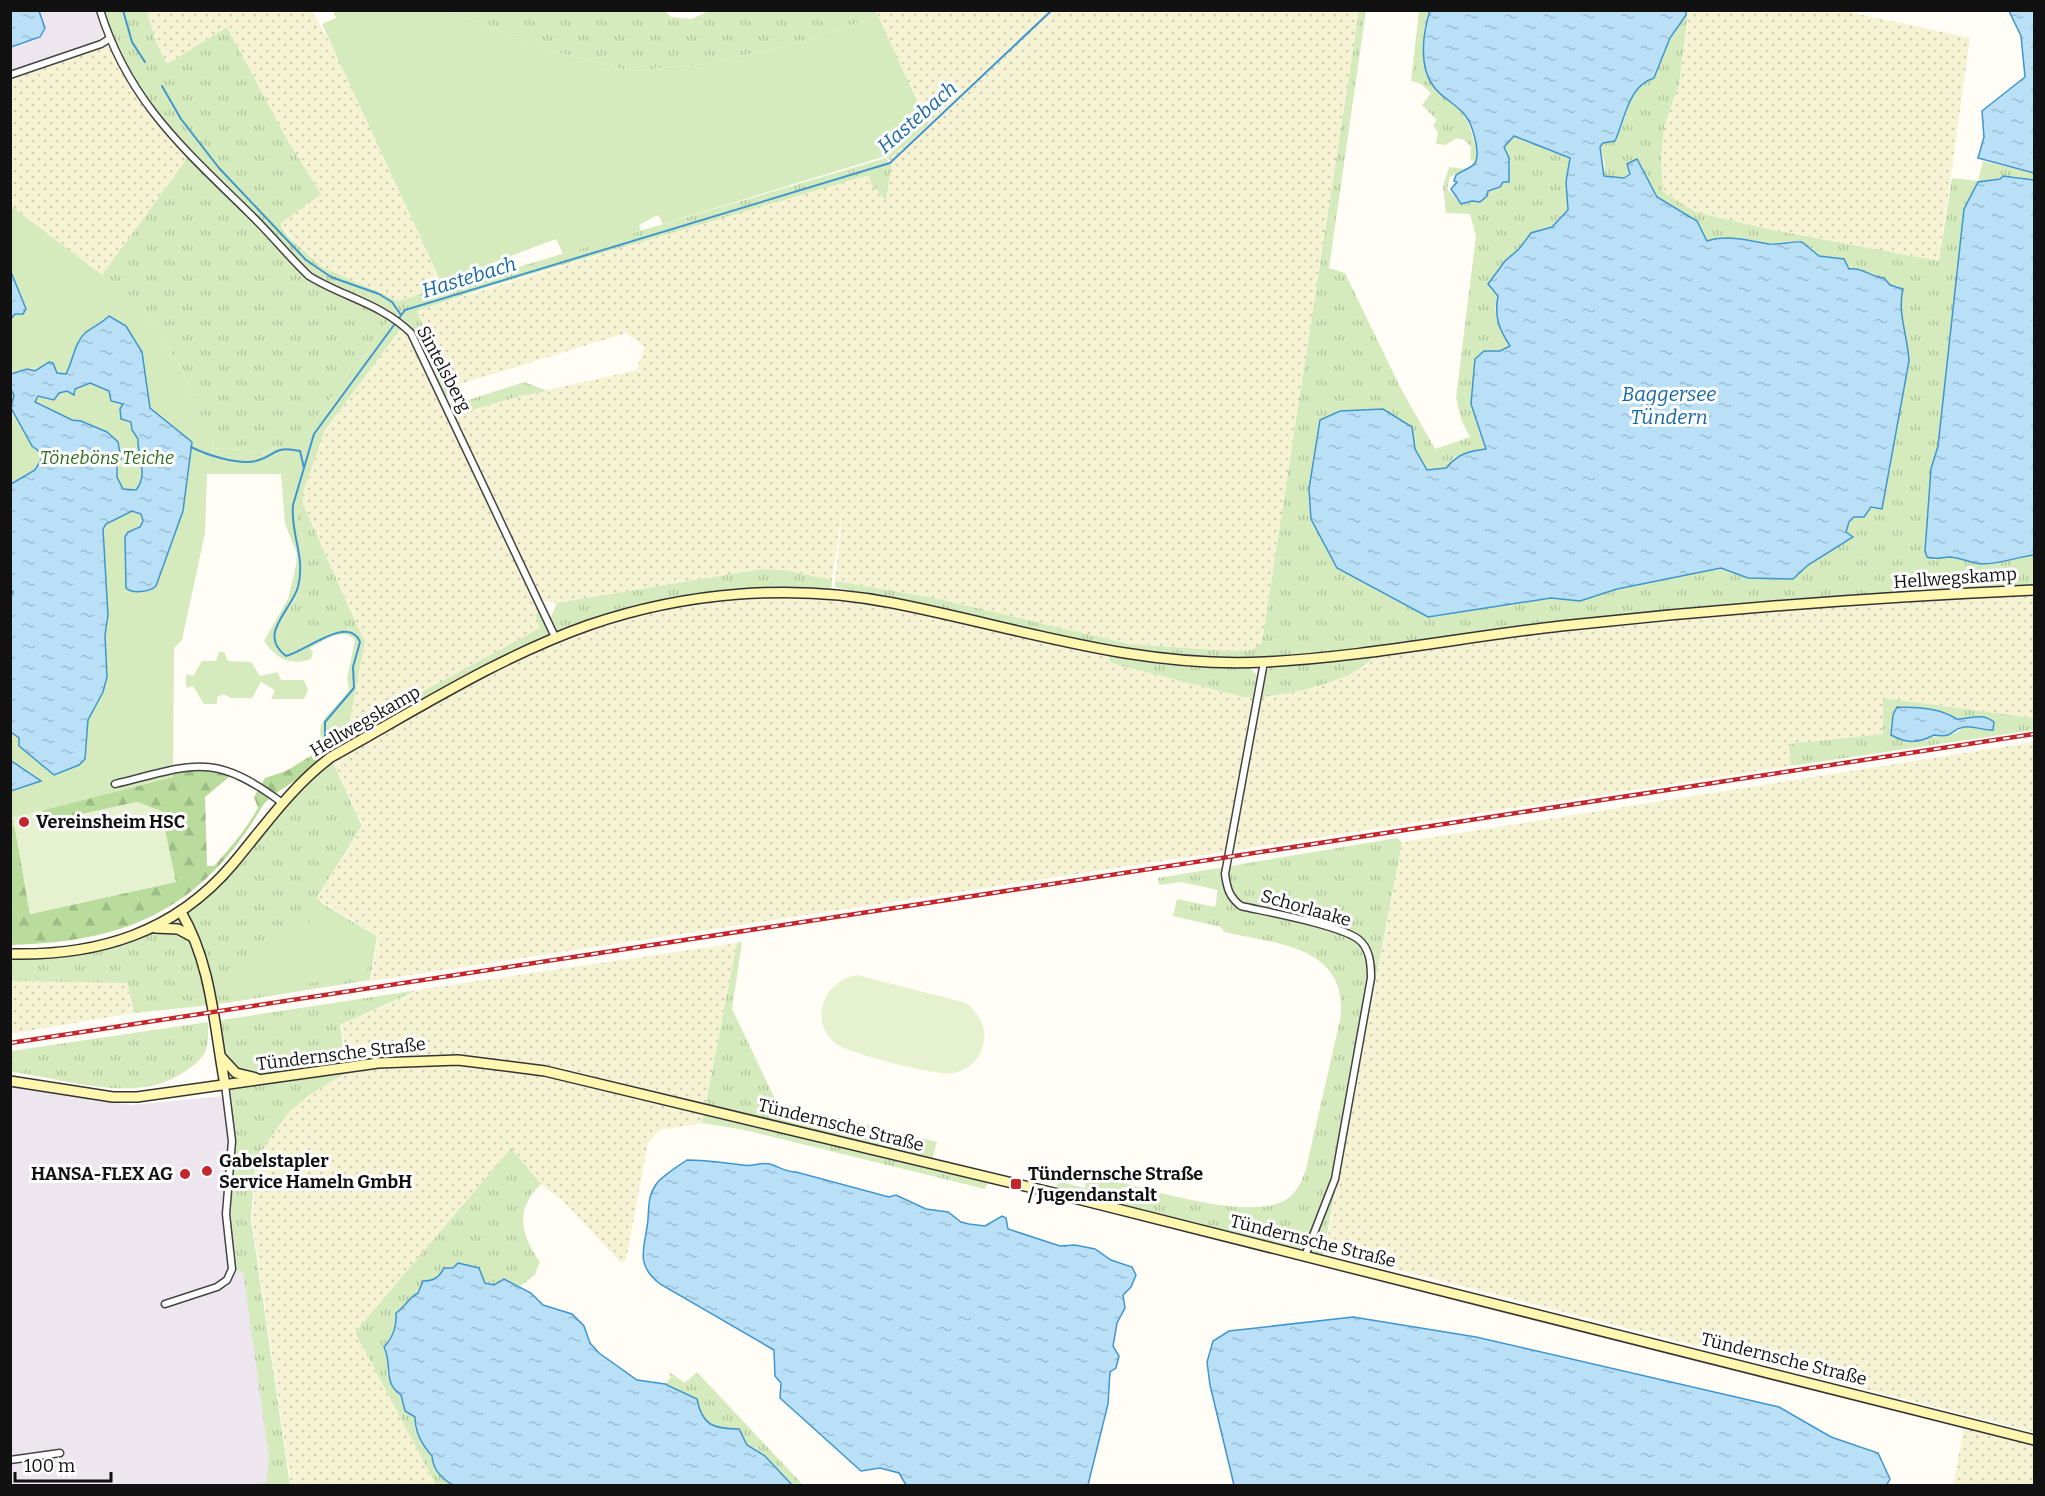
<svg xmlns="http://www.w3.org/2000/svg" width="2045" height="1496" font-family="Bitter,serif">
<defs>
<pattern id="farmland-dots" width="8" height="8" patternUnits="userSpaceOnUse" patternTransform="scale(1.5)"><rect width="8" height="8" fill="#f6f3d4"/><path d="M2 2h.1M6 6h.1" fill="none" stroke="#d2cfb5" stroke-width="1.8" stroke-linecap="round"/></pattern>
<pattern id="grass-tufts" width="24" height="20" patternUnits="userSpaceOnUse" patternTransform="scale(1.5)"><rect width="24" height="20" fill="#d5ebbd"/><path d="M3 7l-1-3M5 7V3M7 7l1-3M15 17l-1-3M17 17v-4M19 17l1-3" fill="none" stroke="#b6c8a1"/></pattern>
<pattern id="forest-firs" width="22" height="20" patternUnits="userSpaceOnUse" patternTransform="scale(1.5)"><rect width="22" height="20" fill="#b9dc9c"/><path d="M5 1l3.5 6h-7zM16 11l3.5 6h-7z" fill="#9ebc85"/></pattern>
<pattern id="water-ripples" width="26" height="14" patternUnits="userSpaceOnUse" patternTransform="scale(1.5)"><rect width="26" height="14" fill="#b9e0f7"/><path d="M2 4q2-2 4 0t4 0M15 11q2-2 4 0t4 0" fill="none" stroke="#9ebfd3"/></pattern>
</defs>
<rect width="100%" height="100%" fill="#fffdf5"/>
<g fill="#eee6ef">
<path d="M 10,11 L 96,11 L 102,30 L 101,38 L 96,42 L 11,73 Z"/>
<path d="M 10,1086 L 131,1105 L 235,1095 L 281,1485 L 11,1485 Z"/>
</g>
<g fill="url(#farmland-dots)">
<path d="M 147,11 L 312,11 L 336,53 L 443,287 L 398,301 L 340,277 L 320,266 L 307,255 L 280,224 L 321,194 L 288,141 L 227,27 L 167,64 L 155,40 Z"/>
<path d="M 875,11 L 1359,11 L 1274,578 L 1262,643 L 1257,647 L 1252,650 L 1229,651 L 1129,644 L 934,598 L 835,581 L 842,512 L 832,580 L 784,570 L 762,569 L 606,596 L 557,603 L 541,601 L 455,415 L 520,396 L 637,370 L 644,347 L 626,333 L 451,387 L 416,311 L 787,197 L 890,170 L 889,159 L 928,125 Z"/>
<path d="M 1688,11 L 1845,11 L 1970,38 L 1939,261 L 1772,230 L 1696,212 L 1663,192 L 1661,159 L 1664,127 L 1679,84 Z"/>
<path d="M 104,46 L 111,49 L 143,106 L 188,157 L 102,275 L 11,206 L 10,78 Z"/>
<path d="M 402,327 L 411,338 L 539,612 L 535,614 L 541,628 L 350,731 L 349,725 L 365,641 L 303,504 L 303,492 L 325,430 Z"/>
<path d="M 2034,593 L 2034,718 L 1884,698 L 1884,734 L 1790,744 L 1791,766 L 371,981 L 378,936 L 324,903 L 317,897 L 363,826 L 331,757 L 511,659 L 590,625 L 712,596 L 831,594 L 1109,650 L 1110,662 L 1122,666 L 1243,697 L 1271,697 L 1299,691 L 1367,666 L 1374,655 L 1464,643 L 1740,613 Z"/>
<path d="M 2034,742 L 2034,1432 L 1325,1251 L 1402,842 Z"/>
<path d="M 737,943 L 702,1123 L 660,1130 L 648,1143 L 626,1260 L 621,1263 L 563,1201 L 541,1184 L 511,1148 L 355,1332 L 436,1485 L 291,1486 L 252,1219 L 256,1170 L 265,1145 L 290,1111 L 311,1094 L 349,1072 L 341,1025 L 422,989 Z"/>
<path d="M 11,981 L 127,983 L 133,1013 L 11,1034 Z"/>
<path d="M 1964,1427 L 2034,1444 L 2034,1485 L 1953,1486 Z"/>
</g>
<g fill="url(#grass-tufts)" fill-rule="evenodd">
<path d="M 664,10 L 671,17 L 692,19 L 711,10 L 875,10 L 878,16 L 799,43 L 705,64 L 632,71 L 547,50 L 450,11 Z"/>
<path d="M 102,11 L 147,11 L 155,40 L 167,64 L 227,27 L 288,141 L 321,194 L 280,224 L 287,235 L 320,266 L 398,301 L 443,287 L 441,282 L 494,262 L 498,273 L 886,158 L 891,166 L 886,200 L 871,184 L 869,176 L 862,177 L 494,285 L 417,311 L 456,404 L 524,382 L 548,391 L 520,396 L 455,415 L 450,406 L 454,398 L 445,396 C 435,375 427,347 412,329 C 387,299 342,295 311,273 L 177,137 L 144,97 L 140,86 L 134,82 L 111,37 Z"/>
<path d="M 1359,11 L 1366,11 L 1329,268 L 1345,273 L 1400,387 L 1435,449 L 1470,437 L 1462,422 L 1456,398 L 1476,236 L 1470,214 L 1446,213 L 1443,186 L 1449,167 L 1465,169 L 1450,177 L 1447,189 L 1461,204 L 1472,201 L 1503,181 L 1509,182 L 1504,147 L 1514,136 L 1570,158 L 1566,182 L 1568,210 L 1552,227 L 1531,233 L 1519,249 L 1505,261 L 1495,310 L 1511,346 L 1500,351 L 1484,351 C 1467,392 1470,408 1487,450 L 1455,457 L 1446,468 L 1427,470 L 1415,449 L 1412,427 L 1320,420 L 1309,489 L 1337,568 L 1427,617 L 1551,598 L 1580,601 L 1617,589 L 1721,568 L 1748,578 L 1793,579 L 1808,565 L 1852,537 L 1846,532 C 1850,516 1866,507 1882,508 L 1909,361 L 1898,286 L 1890,285 L 1883,278 C 1871,277 1861,268 1849,269 L 1844,259 L 1819,256 L 1811,248 L 1792,241 L 1769,244 L 1747,239 L 1716,238 L 1707,241 L 1697,221 L 1657,197 L 1637,159 C 1629,177 1624,181 1604,176 L 1605,164 L 1600,147 L 1603,143 L 1610,143 C 1613,139 1618,133 1621,128 C 1629,108 1631,86 1654,78 L 1670,38 L 1688,11 L 1679,84 L 1664,127 L 1661,159 L 1663,192 L 1696,212 L 1772,230 L 1939,261 L 1952,178 L 1978,181 L 1983,161 L 2034,173 L 2034,180 L 2013,176 L 1978,182 L 1949,351 L 1938,446 L 1931,469 L 1925,551 L 1933,560 L 1943,557 L 1967,558 L 1978,564 L 2034,555 L 2034,590 L 1753,609 L 1349,654 L 1214,662 L 1050,638 L 835,587 L 835,581 L 934,598 L 1129,644 L 1229,651 L 1252,650 L 1262,643 Z"/>
<path d="M 1419,11 L 1430,11 L 1424,29 L 1433,86 L 1466,116 L 1476,147 L 1476,161 L 1470,160 L 1471,147 L 1465,140 L 1457,138 L 1445,145 L 1436,144 L 1438,133 L 1433,125 L 1437,120 L 1422,105 L 1431,93 L 1421,84 L 1411,81 Z"/>
<path d="M 188,157 L 308,278 C 333,294 365,300 389,319 L 357,367 L 353,365 L 306,435 L 294,447 L 276,447 L 258,457 L 246,450 L 214,448 L 211,445 L 214,444 L 194,404 L 183,370 L 145,312 L 102,275 Z"/>
<path d="M 303,504 L 358,627 L 351,630 L 346,629 L 308,645 L 283,640 L 279,632 L 305,577 L 305,550 L 296,515 Z"/>
<path d="M 762,569 L 784,570 L 832,580 L 831,594 L 774,593 L 648,608 L 556,639 L 549,620 L 557,603 Z"/>
<path d="M 1108,655 L 1178,666 L 1250,668 L 1258,676 L 1255,697 L 1243,697 L 1122,666 L 1110,662 Z"/>
<path d="M 1374,655 C 1363,678 1284,697 1259,697 L 1265,672 L 1270,668 Z"/>
<path d="M 1883,698 L 2034,718 L 2034,730 L 1791,766 L 1789,744 L 1883,734 ZM 1897,708 C 1910,708 1924,707 1936,710 C 1948,712 1955,719 1968,719 C 1959,742 1939,730 1925,741 L 1891,727 Z"/>
<path d="M 331,758 L 362,826 L 317,897 L 323,904 L 377,936 L 370,980 L 213,1005 L 134,1013 L 127,983 L 11,981 L 11,955 C 72,953 127,944 180,913 L 195,939 L 212,1004 L 196,938 L 181,913 C 199,898 217,884 232,866 C 265,828 290,788 331,758 Z"/>
<path d="M 1397,838 L 1402,842 L 1323,1255 L 1056,1190 L 1058,1181 L 1085,1188 L 1088,1173 C 1134,1185 1236,1219 1279,1203 C 1295,1197 1301,1184 1306,1169 L 1340,1020 C 1350,946 1277,944 1224,932 L 1221,927 L 1173,916 L 1177,899 L 1215,907 L 1218,890 L 1181,882 L 1159,885 L 1158,878 Z"/>
<path d="M 742,942 L 732,1009 L 777,1103 L 937,1142 L 931,1164 L 989,1178 L 985,1189 L 745,1130 L 702,1123 L 737,943 Z"/>
<path d="M 418,990 L 340,1025 L 348,1072 L 311,1094 L 290,1111 L 265,1145 L 255,1170 L 251,1219 L 290,1485 L 250,1485 L 266,1483 L 269,1457 L 243,1272 L 232,1269 L 226,1214 L 233,1141 L 215,1021 Z"/>
<path d="M 208,1022 C 208,1030 209,1042 206,1050 C 203,1058 194,1065 187,1070 C 137,1107 67,1078 11,1072 L 11,1051 Z"/>
<path d="M 511,1148 L 541,1184 C 514,1209 521,1235 540,1262 L 535,1275 L 520,1286 L 505,1279 L 494,1285 L 453,1268 L 445,1269 C 439,1278 433,1281 423,1281 L 418,1293 C 408,1298 405,1307 396,1313 L 397,1322 L 390,1342 L 387,1373 L 415,1417 L 415,1428 L 423,1446 L 455,1485 L 436,1485 L 355,1332 Z"/>
<path d="M 669,1372 L 685,1383 L 697,1372 L 803,1485 L 792,1485 L 765,1456 L 747,1445 L 739,1430 C 713,1429 702,1425 696,1399 L 665,1384 L 671,1377 Z"/>
</g>
<path fill="url(#forest-firs)" d="M 324,748 C 320,754 317,762 312,767 C 300,781 271,792 262,807 C 201,910 127,942 11,945 L 10,827 L 15,826 L 30,914 L 175,882 L 160,811 L 137,802 L 45,822 L 42,810 L 173,777 L 173,770 L 192,767 L 234,773 L 205,797 L 207,866 L 214,866 C 231,847 246,830 258,808 L 254,797 L 265,778 L 286,771 Z"/>
<g fill="#d5ebbd">
<path d="M 333,11 L 450,11 L 547,50 L 632,71 L 705,64 L 799,43 L 878,16 L 928,125 L 888,160 L 886,156 L 663,224 L 658,215 L 639,225 L 641,231 L 563,254 L 556,239 L 441,282 L 322,24 L 336,18 Z"/>
<path d="M 11,206 L 130,296 L 145,312 L 183,370 L 194,404 L 214,444 L 212,445 L 214,448 L 245,450 L 259,457 L 276,447 L 294,447 L 297,435 L 306,435 L 353,365 L 357,367 L 389,319 L 402,327 L 325,430 L 303,492 L 303,504 L 296,515 L 305,550 L 305,577 L 279,632 L 283,640 L 298,632 L 308,645 L 338,628 L 351,630 L 358,627 L 365,641 L 349,725 L 350,731 L 540,628 L 535,614 L 539,612 L 556,639 L 331,757 C 306,723 329,718 349,690 L 347,679 L 355,640 C 342,626 324,641 310,648 L 313,652 L 311,659 C 290,667 276,658 264,641 L 288,599 L 296,565 L 297,554 L 285,524 L 281,474 L 207,474 L 205,533 L 182,640 L 174,648 L 173,777 L 13,818 L 15,826 L 11,827 Z"/>
<path d="M 219,652 L 224,652 L 228,661 L 251,662 L 260,676 L 278,672 L 281,680 L 304,680 L 308,690 L 304,699 L 271,699 L 275,690 L 261,682 L 252,698 L 231,698 L 224,694 L 217,697 L 217,704 L 204,704 L 193,686 L 187,688 C 185,684 185,677 187,674 L 193,676 L 202,661 L 216,661 Z"/>
<path d="M 318,903 L 374,937 L 366,976 L 244,991 L 235,983 L 237,965 L 268,944 L 311,922 Z"/>
</g>
<g fill="#e6f2cf">
<path d="M 137,802 L 161,811 L 176,882 L 30,914 L 13,818 L 42,810 L 45,822 Z"/>
<path d="M 857,975 L 966,1003 C 979,1013 988,1029 983,1046 C 979,1060 968,1070 954,1073 C 939,1077 847,1053 835,1043 C 808,1020 825,980 857,975 Z"/>
</g>
<g fill="url(#water-ripples)" stroke="#3f96cf" stroke-width="1.5" fill-rule="evenodd">
<path d="M 11,10 L 39,11 L 45,28 L 40,37 L 11,47 Z"/>
<path d="M 1430,11 L 1686,11 L 1686,15 L 1670,38 L 1654,78 C 1628,86 1625,119 1615,141 L 1603,143 L 1600,147 L 1604,176 L 1624,178 L 1630,174 L 1627,164 L 1637,159 L 1657,197 L 1697,221 L 1707,241 C 1727,234 1748,241 1769,244 C 1780,245 1791,241 1802,242 L 1819,256 L 1844,259 L 1849,269 C 1863,267 1870,277 1884,278 L 1890,285 L 1903,289 C 1897,312 1908,337 1909,361 L 1882,509 L 1871,507 L 1864,517 L 1854,517 L 1849,522 L 1846,532 L 1853,537 L 1808,565 L 1793,579 L 1748,578 L 1721,568 L 1617,589 L 1580,601 L 1551,598 L 1428,617 L 1337,568 L 1311,519 L 1309,489 L 1320,420 L 1340,411 L 1383,409 L 1412,427 L 1415,449 L 1427,470 L 1446,468 C 1458,454 1468,451 1486,449 L 1471,404 L 1475,359 L 1484,351 L 1500,351 L 1510,346 C 1499,329 1494,317 1498,296 L 1488,284 L 1505,261 L 1519,249 L 1531,233 L 1552,227 L 1568,210 L 1566,182 L 1570,158 L 1514,136 L 1504,147 L 1509,158 L 1509,182 L 1503,182 L 1500,187 L 1488,191 L 1487,196 L 1480,202 L 1472,201 L 1461,204 L 1451,189 L 1457,182 L 1454,181 L 1456,175 C 1461,171 1472,168 1475,163 C 1481,153 1472,123 1465,115 C 1456,104 1442,98 1434,87 C 1418,67 1423,32 1430,11 Z"/>
<path d="M 2009,11 L 2034,11 L 2034,173 L 1978,158 L 1984,137 L 1982,111 L 2025,77 L 2021,36 Z"/>
<path d="M 2003,176 L 2034,180 L 2034,555 C 2017,557 2000,564 1982,564 C 1974,564 1962,558 1950,557 C 1942,557 1935,560 1927,557 L 1925,551 L 1931,469 L 1938,446 L 1964,209 L 1978,182 L 2000,179 Z"/>
<path d="M 11,272 L 26,309 L 23,314 L 15,314 L 11,319 Z"/>
<path d="M 109,316 L 126,326 L 142,352 L 150,408 L 192,442 L 183,511 L 156,586 C 150,592 132,594 126,588 L 125,537 L 128,532 L 140,527 L 143,521 L 141,514 L 132,511 L 106,524 L 103,529 L 108,615 L 105,635 L 107,677 L 103,692 L 88,720 L 85,759 L 79,765 L 54,775 L 19,746 L 19,738 L 11,732 L 10,595 L 13,592 L 10,589 L 11,484 L 35,470 L 44,455 L 32,446 L 11,408 L 14,395 L 11,390 L 11,374 L 27,369 L 35,371 L 49,362 L 53,363 L 57,373 L 66,374 C 73,361 74,344 85,333 C 92,327 101,324 109,316 ZM 90,383 L 109,391 L 111,401 L 123,404 L 120,409 L 121,419 L 131,422 L 132,430 L 138,439 C 137,457 149,474 136,490 L 123,489 L 117,477 L 117,465 L 121,459 L 118,442 L 107,432 L 81,421 L 72,420 L 35,402 L 38,396 L 54,400 L 59,393 L 67,391 L 74,395 L 75,389 Z"/>
<path d="M 1897,707 C 1919,708 1938,707 1957,719 C 1971,719 1981,712 1994,722 L 1993,730 C 1984,731 1973,725 1964,727 C 1948,730 1956,738 1934,735 C 1919,743 1907,744 1891,735 L 1893,715 Z"/>
<path d="M 10,760 L 41,781 L 11,791 Z"/>
<path d="M 687,1160 C 706,1160 724,1163 743,1165 C 752,1167 760,1162 770,1164 C 780,1167 785,1172 796,1172 L 889,1197 L 896,1195 L 926,1209 L 948,1212 L 961,1222 L 969,1224 L 985,1226 L 1002,1216 L 1006,1218 L 1008,1229 L 1060,1246 L 1075,1245 L 1095,1249 L 1111,1260 L 1132,1267 L 1136,1275 L 1131,1287 L 1123,1295 L 1125,1308 L 1117,1323 L 1113,1346 L 1119,1356 L 1116,1368 L 1110,1372 L 1108,1404 L 1088,1485 L 906,1485 L 899,1473 L 880,1468 L 861,1471 L 780,1398 L 781,1383 L 775,1376 L 774,1350 L 660,1284 C 633,1263 646,1246 648,1219 C 649,1205 648,1195 657,1183 C 665,1174 677,1167 687,1160 Z"/>
<path d="M 458,1263 L 479,1268 L 485,1283 L 494,1285 L 504,1279 L 531,1293 L 543,1305 L 572,1314 L 584,1326 L 590,1343 L 599,1353 L 637,1380 L 665,1384 L 697,1399 C 702,1425 713,1429 739,1429 L 747,1445 L 765,1456 L 792,1485 L 455,1486 C 443,1480 433,1471 432,1456 C 422,1445 415,1432 415,1417 L 405,1411 L 401,1395 C 382,1382 393,1365 384,1347 C 393,1338 397,1325 396,1313 C 405,1307 408,1298 418,1293 L 423,1281 C 433,1281 439,1278 444,1268 L 453,1268 Z"/>
<path d="M 1353,1317 L 1476,1337 L 1779,1407 L 1831,1437 L 1878,1453 L 1890,1479 L 1886,1486 L 1234,1485 L 1210,1385 L 1207,1362 L 1213,1341 L 1229,1331 Z"/>
</g>
<g fill="none" stroke-linecap="round" stroke-linejoin="round">
<g stroke="#3f96cf" stroke-width="2">
<path d="M 123,10 L 132,42 L 145,62"/>
<path d="M 162,86 L 181,119 L 219,168 L 306,260 L 331,277 L 379,294 L 392,302 L 401,315"/>
<path d="M 191,447 C 207,455 237,465 256,461 C 277,456 271,445 300,451 L 304,468"/>
<path d="M 328,745 L 325,736 L 325,722 L 354,688 L 353,667 L 360,642 C 349,614 305,652 286,656 C 257,634 291,611 298,587 C 306,556 290,534 293,505 L 314,434 L 405,310 L 890,163 L 1052,10"/>
</g>
<defs>
<g id="street">
<path d="M 100,10 C 128,101 184,149 249,213 C 270,233 288,256 309,276 C 343,297 382,304 411,333 L 556,639"/>
<path d="M 10,75 L 101,44 L 109,39"/>
<path d="M 1264,662 L 1225,874 C 1227,888 1229,897 1241,906 C 1267,912 1339,925 1358,939 C 1370,948 1371,964 1371,978 L 1335,1179 L 1305,1256"/>
<path d="M 115,784 C 193,765 212,751 281,802"/>
<path d="M 165,1304 L 217,1287 L 227,1280 L 232,1269 L 226,1214 L 232,1141 L 225,1085"/>
<path d="M 10,1460 L 60,1453"/>
</g>
<g id="secondary">
<path d="M 181,912 C 212,965 214,1026 225,1085"/>
<path d="M 155,928 L 178,929 L 193,937"/>
<path d="M 10,954 C 98,956 174,933 232,865 C 264,827 291,787 331,757 C 414,711 498,657 589,625 C 685,592 792,583 893,603 C 1016,627 1137,669 1265,662 C 1364,657 1463,637 1561,626 C 1718,609 1877,597 2034,590"/>
<path d="M 221,1057 L 236,1073 L 256,1078"/>
<path d="M 10,1081 L 113,1097 L 137,1097 L 378,1063 L 458,1060 L 545,1071 L 1058,1194 L 2034,1440"/>
</g>
</defs>
<use href="#street" stroke="#444" stroke-width="9"/>
<use href="#secondary" stroke="#333" stroke-width="12"/>
<use href="#street" stroke="#fff" stroke-width="6"/>
<use href="#secondary" stroke="#fff6b0" stroke-width="9"/>
<defs>
<path id="rail" d="M 10,1043 L 2034,734"/>
</defs>
<use href="#rail" stroke="#c4262e" stroke-width="4.5"/>
<use href="#rail" stroke="#fff" stroke-width="2" stroke-dasharray="7" stroke-linecap="butt"/>
</g>
<g fill="#c4262e" stroke="#fff" stroke-width="2">
<circle cx="24" cy="822" r="6"/>
<circle cx="207" cy="1171" r="6"/>
<circle cx="185" cy="1174" r="6"/>
<rect x="1010" y="1178" width="12" height="12" rx="3"/>
</g>
<g text-anchor="middle" stroke-width="6" stroke-linejoin="round" paint-order="stroke">
<g font-size="18" fill="#111" stroke="#fff">
<text transform="translate(444 369) rotate(62)" y="6">Sintelsberg</text>
<text transform="translate(1955 578) rotate(-4)" y="6">Hellwegskamp</text>
<text transform="translate(365 721) rotate(-30)" y="6">Hellwegskamp</text>
<text transform="translate(1306 908) rotate(16)" y="6">Schorlaake</text>
<text transform="translate(341 1054) rotate(-7)" y="6">Tündernsche Straße</text>
<text transform="translate(841 1125) rotate(14)" y="6">Tündernsche Straße</text>
<text transform="translate(1313 1241) rotate(14)" y="6">Tündernsche Straße</text>
<text transform="translate(1784 1359) rotate(14)" y="6">Tündernsche Straße</text>
</g>
<g font-size="18" font-style="italic" fill="#2f6b1f" stroke="#fff">
<text x="107" y="464">Töneböns Teiche</text>
</g>
<g font-size="18" font-weight="bold" fill="#111" stroke="#fff" text-anchor="start">
<text x="36" y="828">Vereinsheim HSC</text>
<text x="219" y="1167">Gabelstapler<tspan x="219" dy="21">Service Hameln GmbH</tspan></text>
<text x="173" y="1180" text-anchor="end">HANSA-FLEX AG</text>
<text x="1028" y="1180">Tündernsche Straße<tspan x="1028" dy="21">/ Jugendanstalt</tspan></text>
</g>
<g font-size="20" font-style="italic" fill="#1768a6" stroke="#fff">
<text transform="translate(917 117) rotate(-41)" y="7">Hastebach</text>
<text transform="translate(469 277) rotate(-17)" y="7">Hastebach</text>
<text x="1669" y="401">Baggersee<tspan x="1669" dy="23">Tündern</tspan></text>
</g>
</g>
<rect width="2045" height="1496" fill="none" stroke="#111111" stroke-width="24"/>
<path d="M15 1472v9h96v-9" fill="none" stroke="#111111" stroke-width="3"/>
<text x="24" y="1472" font-size="18" fill="#111111" stroke="#ffffff" stroke-width="4.5" paint-order="stroke">100 m</text>
</svg>
